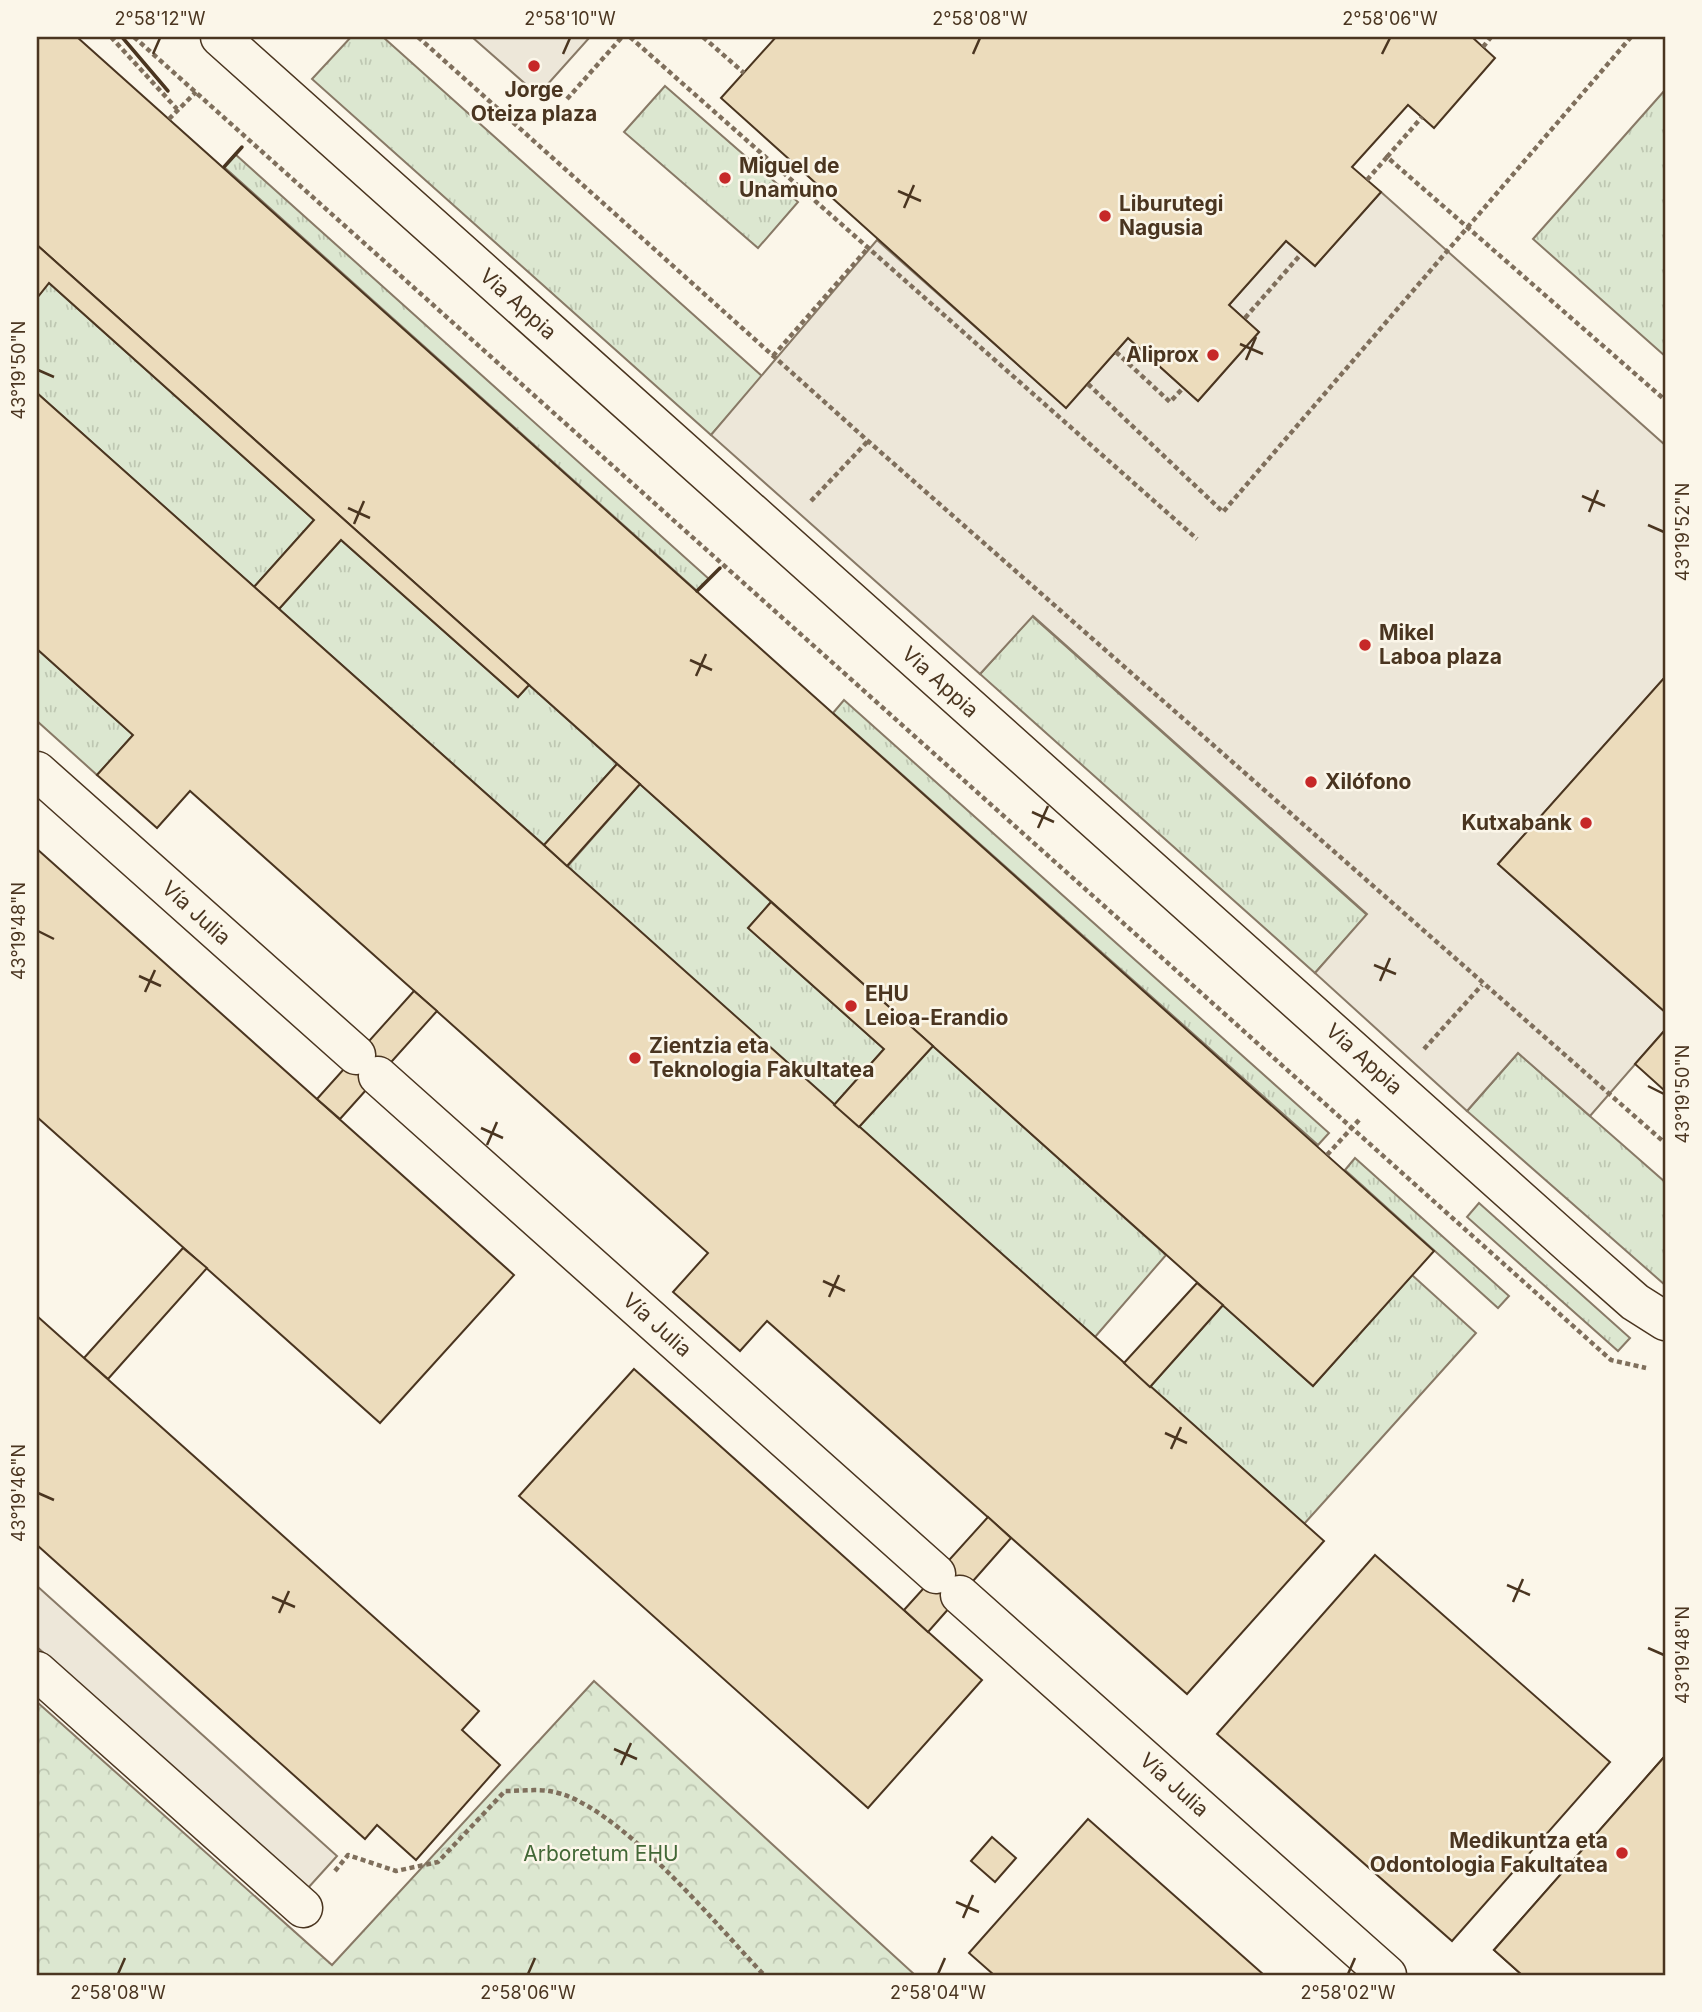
<svg xmlns="http://www.w3.org/2000/svg" width="1702" height="2012" font-family="Inter,sans-serif">
<defs>
<pattern id="grass-tufts" width="24" height="20" patternUnits="userSpaceOnUse" patternTransform="scale(1.75)"><rect width="24" height="20" fill="#dce7d0"/><path d="M3 7l-1-3M5 7V3M7 7l1-3M15 17l-1-3M17 17v-4M19 17l1-3" fill="none" stroke="#bec7b2"/></pattern>
<pattern id="park-crowns" width="20" height="18" patternUnits="userSpaceOnUse" patternTransform="scale(1.75)"><rect width="20" height="18" fill="#dce7d0"/><path d="M2 6a3 3 0 1 1 6 0M12 15a3 3 0 1 1 6 0" fill="none" stroke="#bec7b2"/></pattern>
</defs>
<rect width="100%" height="100%" fill="#fbf6e9"/>
<g fill="url(#grass-tufts)" stroke="#887966" stroke-width="2">
<path d="M 351,37 L 383,37 L 763,377 L 711,435 L 312,79 Z"/>
<path d="M 665,86 L 798,202 L 758,248 L 624,132 Z"/>
<path d="M 1665,90 L 1665,356 L 1533,239 Z"/>
<path d="M 235,154 L 709,579 L 697,591 L 224,167 Z"/>
<path d="M 49,283 L 314,520 L 254,587 L 37,393 L 37,298 Z"/>
<path d="M 341,540 L 518,697 L 529,685 L 617,764 L 544,845 L 279,609 Z"/>
<path d="M 1032,616 L 1367,915 L 1315,973 L 980,674 Z"/>
<path d="M 37,649 L 133,735 L 97,775 L 37,721 Z"/>
<path d="M 844,700 L 1329,1133 L 1318,1145 L 833,713 Z"/>
<path d="M 640,784 L 771,902 L 748,928 L 884,1049 L 834,1105 L 567,867 Z"/>
<path d="M 933,1046 L 1166,1255 L 1095,1337 L 859,1127 Z"/>
<path d="M 1518,1053 L 1665,1182 L 1665,1285 L 1467,1111 Z"/>
<path d="M 1355,1158 L 1509,1296 L 1498,1308 L 1345,1170 Z"/>
<path d="M 1479,1203 L 1630,1338 L 1618,1351 L 1467,1217 Z"/>
<path d="M 1412,1275 L 1476,1333 L 1304,1524 L 1150,1387 L 1223,1305 L 1313,1386 Z"/>
</g>
<path fill="url(#park-crowns)" stroke="#887966" stroke-width="2" d="M 594,1681 L 915,1975 L 37,1975 L 37,1702 L 332,1965 Z"/>
<g fill="#ede7d9" stroke="#887966" stroke-width="2">
<path d="M 472,37 L 590,37 L 538,95 Z"/>
<path d="M 1381,192 L 1665,445 L 1665,677 L 1498,864 L 1665,1012 L 1665,1030 L 1590,1116 L 1518,1053 L 1467,1111 L 1315,973 L 1367,914 L 1033,616 L 980,674 L 711,435 L 877,240 L 1066,407 L 1128,338 L 1198,401 L 1259,332 L 1229,305 L 1286,241 L 1315,266 Z"/>
<path d="M 37,1586 L 337,1856 L 308,1888 L 37,1647 Z"/>
</g>
<g fill="#ecdcbc" stroke="#4a3520" stroke-width="2">
<path d="M 37,37 L 77,37 L 1434,1251 L 1313,1386 L 37,245 Z"/>
<path d="M 776,37 L 1472,37 L 1495,58 L 1434,128 L 1408,105 L 1352,167 L 1381,192 L 1315,266 L 1286,241 L 1229,305 L 1259,332 L 1198,401 L 1128,338 L 1066,408 L 721,98 Z"/>
<path d="M 37,245 L 529,685 L 518,697 L 341,540 L 279,609 L 254,587 L 314,520 L 49,283 L 37,298 Z"/>
<path d="M 37,393 L 1324,1541 L 1187,1694 L 767,1321 L 740,1351 L 673,1292 L 708,1253 L 190,791 L 157,828 L 97,775 L 133,735 L 37,649 Z"/>
<path d="M 1665,677 L 1665,1012 L 1498,864 Z"/>
<path d="M 617,764 L 640,784 L 567,866 L 544,845 Z"/>
<path d="M 37,849 L 514,1275 L 380,1423 L 37,1117 Z"/>
<path d="M 771,902 L 933,1046 L 859,1127 L 834,1105 L 884,1049 L 748,928 Z"/>
<path d="M 414,991 L 437,1011 L 340,1119 L 317,1099 Z"/>
<path d="M 1665,1030 L 1665,1091 L 1635,1064 Z"/>
<path d="M 183,1248 L 207,1268 L 108,1379 L 84,1358 Z"/>
<path d="M 1197,1283 L 1223,1305 L 1150,1387 L 1124,1363 Z"/>
<path d="M 37,1316 L 479,1711 L 462,1730 L 500,1765 L 416,1860 L 377,1825 L 365,1839 L 37,1545 Z"/>
<path d="M 634,1369 L 982,1680 L 868,1808 L 519,1496 Z"/>
<path d="M 988,1517 L 1011,1538 L 928,1632 L 904,1610 Z"/>
<path d="M 1375,1555 L 1610,1762 L 1452,1941 L 1217,1734 Z"/>
<path d="M 1665,1756 L 1665,1975 L 1522,1975 L 1494,1950 Z"/>
<path d="M 1665,1756 L 1665,1975 L 1522,1975 L 1494,1950 Z"/>
<path d="M 1088,1819 L 1264,1975 L 994,1975 L 969,1953 Z"/>
<path d="M 992,1837 L 1016,1858 L 995,1882 L 971,1861 Z"/>
</g>
<g fill="none" stroke-linecap="round" stroke-linejoin="round">
<defs>
<g id="minor">
<path d="M 220,37 L 1576,1250 L 1635,1302 L 1665,1321"/>
<path d="M 37,771 L 356,1055"/>
<path d="M 378,1076 L 936,1574"/>
<path d="M 960,1595 L 1387,1975"/>
<path d="M 37,1671 L 303,1908"/>
</g>
</defs>
<use href="#minor" stroke="#4a3520" stroke-width="41"/>
<g stroke="#7f6f5c" stroke-width="4.5" stroke-dasharray="5 3.5" stroke-linecap="butt">
<path d="M 111,37 L 177,109"/>
<path d="M 134,37 L 1611,1360 L 1646,1368"/>
<path d="M 418,37 L 868,441 L 1665,1143"/>
<path d="M 630,37 L 1197,539"/>
<path d="M 703,37 L 744,73"/>
<path d="M 1483,47 L 1491,37"/>
<path d="M 567,99 L 622,37"/>
<path d="M 169,119 L 196,92"/>
<path d="M 1387,157 L 1422,117"/>
<path d="M 1245,318 L 1301,254"/>
<path d="M 1116,352 L 1170,402 L 1183,388"/>
<path d="M 773,356 L 868,248"/>
<path d="M 1088,384 L 1223,512 L 1631,37"/>
<path d="M 811,501 L 868,441"/>
<path d="M 1424,1049 L 1482,985"/>
<path d="M 1327,1155 L 1359,1120"/>
<path d="M 335,1871 L 348,1855 L 396,1871 L 438,1862 L 505,1791 C 519,1791 535,1789 549,1791 C 615,1800 717,1926 764,1975"/>
</g>
<use href="#minor" stroke="#fbf6e9" stroke-width="38"/>
<path stroke="#7f6f5c" stroke-width="4.5" stroke-dasharray="5 3.5" stroke-linecap="butt" d="M 1367,180 L 1387,157 L 1665,400"/>
<g stroke="#4a3520" stroke-width="3.5">
<path d="M 122,37 L 168,91"/>
<path d="M 224,167 L 242,147"/>
<path d="M 697,591 L 720,568"/>
</g>
</g>
<path fill="none" stroke="#4a3520" stroke-width="2.5" d="M 153,54 L 160,38M 563,54 L 570,38M 973,54 L 980,38M 1382,54 L 1390,38M 898,191 L 921,201M 904,208 L 914,185M 1240,344 L 1263,354M 1246,360 L 1256,337M 38,370 L 54,377M 1582,496 L 1605,506M 348,508 L 370,518M 1589,512 L 1598,490M 354,524 L 364,501M 1648,525 L 1664,532M 690,660 L 712,670M 696,676 L 706,654M 1032,812 L 1054,822M 1038,828 L 1048,806M 38,931 L 54,939M 1374,965 L 1396,974M 139,976 L 161,986M 1380,981 L 1390,958M 145,992 L 155,970M 1648,1086 L 1664,1094M 481,1128 L 503,1138M 487,1145 L 497,1122M 823,1281 L 845,1291M 829,1297 L 839,1275M 1165,1433 L 1187,1443M 1171,1449 L 1181,1427M 38,1493 L 54,1500M 1507,1585 L 1530,1595M 272,1597 L 295,1607M 1513,1602 L 1523,1579M 279,1613 L 289,1591M 1648,1648 L 1664,1655M 614,1749 L 637,1759M 621,1765 L 631,1743M 956,1902 L 979,1912M 963,1918 L 973,1895M 118,1974 L 125,1958M 528,1974 L 535,1958M 938,1974 L 945,1958M 1348,1974 L 1355,1958"/>
<g fill="#c62828" stroke="#fbf6e9" stroke-width="2.5">
<circle cx="534" cy="66" r="7"/>
<circle cx="725" cy="178" r="7"/>
<circle cx="1105" cy="216" r="7"/>
<circle cx="1213" cy="355" r="7"/>
<circle cx="1365" cy="645" r="7"/>
<circle cx="1311" cy="782" r="7"/>
<circle cx="1586" cy="823" r="7"/>
<circle cx="851" cy="1006" r="7"/>
<circle cx="635" cy="1058" r="7"/>
<circle cx="1622" cy="1853" r="7"/>
</g>
<g text-anchor="middle" stroke-width="5" stroke-linejoin="round" paint-order="stroke">
<g font-size="21" font-weight="bold" fill="#4a3520" stroke="#fbf6e9" text-anchor="start">
<text x="534" y="97" text-anchor="middle">Jorge<tspan x="534" dy="24">Oteiza plaza</tspan></text>
<text x="739" y="173">Miguel de<tspan x="739" dy="24">Unamuno</tspan></text>
<text x="1119" y="211">Liburutegi<tspan x="1119" dy="24">Nagusia</tspan></text>
<text x="1199" y="362" text-anchor="end">Aliprox</text>
<text x="1379" y="640">Mikel<tspan x="1379" dy="24">Laboa plaza</tspan></text>
<text x="1325" y="789">Xilófono</text>
<text x="1572" y="830" text-anchor="end">Kutxabank</text>
<text x="865" y="1001">EHU<tspan x="865" dy="24">Leioa-Erandio</tspan></text>
<text x="649" y="1053">Zientzia eta<tspan x="649" dy="24">Teknologia Fakultatea</tspan></text>
<text x="1608" y="1848" text-anchor="end">Medikuntza eta<tspan x="1608" dy="24">Odontologia Fakultatea</tspan></text>
</g>
<g font-size="21" fill="#4a3520" stroke="#fbf6e9">
<text transform="translate(518 304) rotate(42)" y="7">Via Appia</text>
<text transform="translate(940 682) rotate(42)" y="7">Via Appia</text>
<text transform="translate(196 913) rotate(42)" y="7">Vía Julia</text>
<text transform="translate(1364 1059) rotate(42)" y="7">Via Appia</text>
<text transform="translate(657 1325) rotate(42)" y="7">Vía Julia</text>
<text transform="translate(1174 1785) rotate(42)" y="7">Vía Julia</text>
</g>
<g font-size="21" fill="#436837" stroke="#fbf6e9">
<text x="601" y="1861">Arboretum EHU</text>
</g>
</g>
<rect width="1702" height="2012" fill="none" stroke="#fbf6e9" stroke-width="77"/>
<rect x="38" y="38" width="1626" height="1936" fill="none" stroke="#4a3520" stroke-width="2.5"/>
<g font-size="18" text-anchor="middle" fill="#4a3520">
<text x="160" y="25">2°58'12"W</text>
<text x="570" y="25">2°58'10"W</text>
<text x="980" y="25">2°58'08"W</text>
<text x="1390" y="25">2°58'06"W</text>
<text transform="translate(19 370) rotate(-90)" y="6">43°19'50"N</text>
<text transform="translate(1683 532) rotate(-90)" y="6">43°19'52"N</text>
<text transform="translate(19 931) rotate(-90)" y="6">43°19'48"N</text>
<text transform="translate(1683 1094) rotate(-90)" y="6">43°19'50"N</text>
<text transform="translate(19 1493) rotate(-90)" y="6">43°19'46"N</text>
<text transform="translate(1683 1655) rotate(-90)" y="6">43°19'48"N</text>
<text x="118" y="1999">2°58'08"W</text>
<text x="528" y="1999">2°58'06"W</text>
<text x="938" y="1999">2°58'04"W</text>
<text x="1348" y="1999">2°58'02"W</text>
</g>
</svg>
